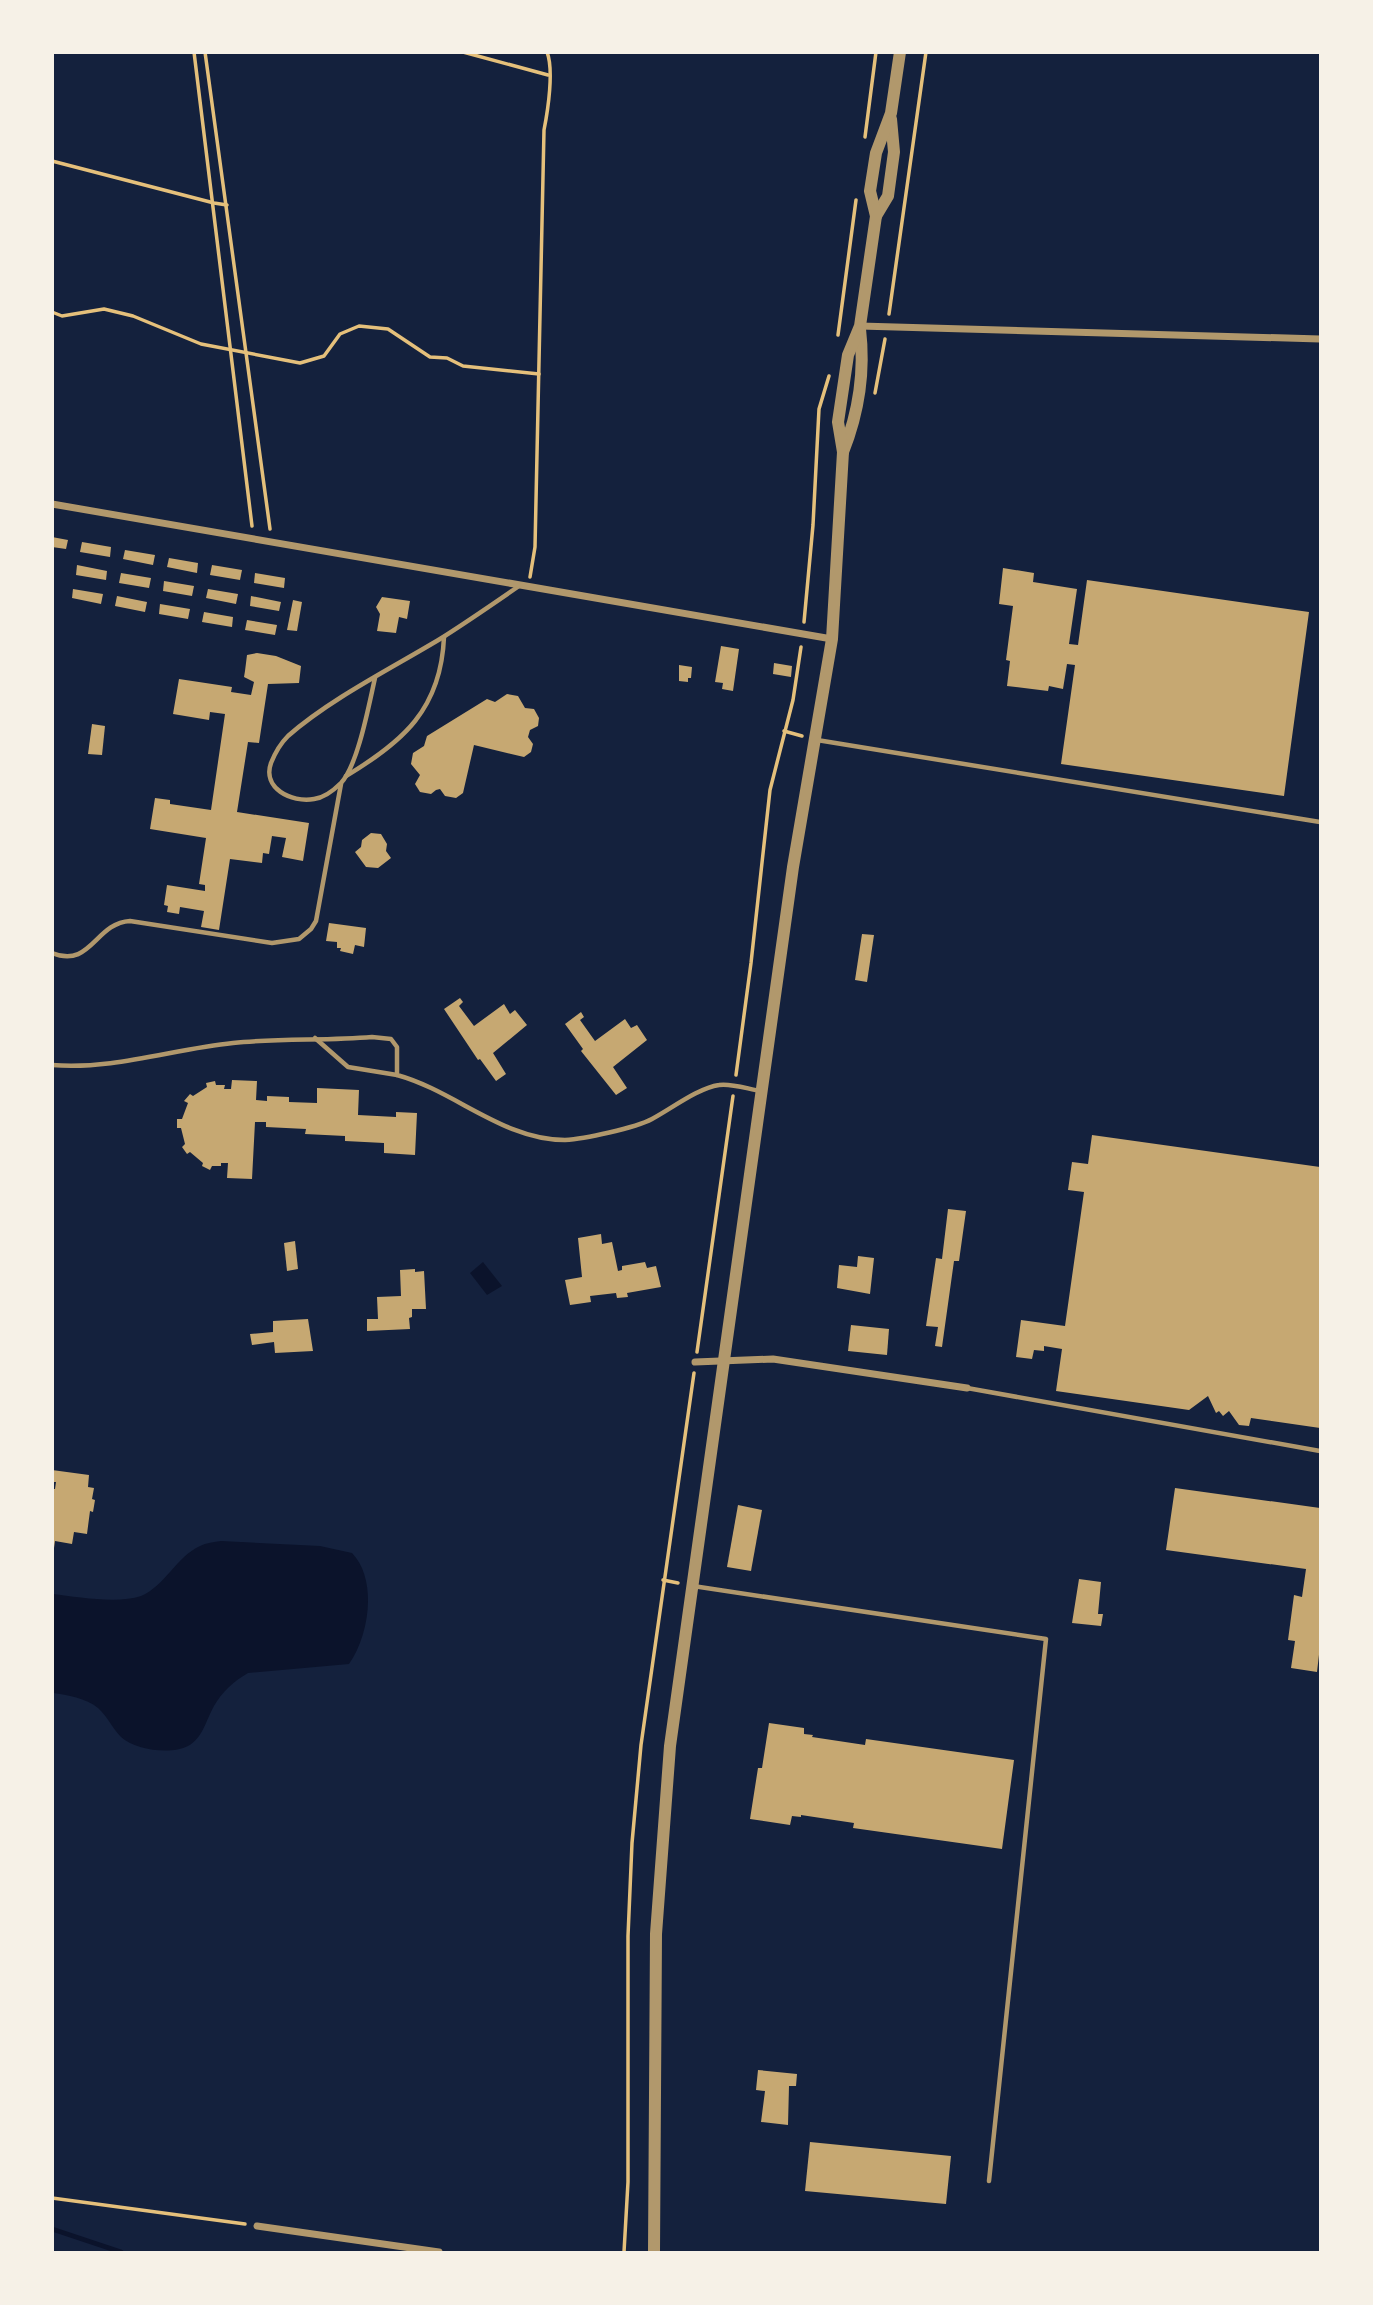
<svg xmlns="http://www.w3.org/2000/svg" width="1373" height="2305" font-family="Literata,serif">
<rect width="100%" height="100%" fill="#14213d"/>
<g fill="#0b132b">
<path d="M 483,1262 L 502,1286 L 487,1295 L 470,1273 Z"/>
<path d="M 221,1541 L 320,1546 L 352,1553 C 378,1580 369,1636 349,1664 L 248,1673 C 234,1681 222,1692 214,1706 C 206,1720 203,1738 188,1746 C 171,1755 135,1750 121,1737 C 113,1729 107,1716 98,1708 C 86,1698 67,1695 53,1693 L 53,1594 C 77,1597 118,1604 141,1596 C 165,1586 176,1557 200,1546 C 206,1543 214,1542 221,1541 Z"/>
</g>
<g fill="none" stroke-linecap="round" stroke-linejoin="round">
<path stroke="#0b132b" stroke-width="5" d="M 52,2229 L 121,2252"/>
</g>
<g fill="#c6a872">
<path d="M 52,537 L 68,540 L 66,549 L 52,547 Z"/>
<path d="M 82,542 L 111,547 L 110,557 L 80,552 Z"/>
<path d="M 125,550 L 155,555 L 153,565 L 123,559 Z"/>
<path d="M 169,558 L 198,563 L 197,573 L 167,567 Z"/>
<path d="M 77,565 L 107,571 L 106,580 L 76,575 Z"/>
<path d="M 212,565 L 242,570 L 240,580 L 210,575 Z"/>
<path d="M 1003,568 L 1034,573 L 1033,582 L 1077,589 L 1069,644 L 1078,645 L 1087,580 L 1309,612 L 1284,796 L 1061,764 L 1075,665 L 1067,664 L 1063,689 L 1049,686 L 1048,691 L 1007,686 L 1010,661 L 1006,660 L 1013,606 L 999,604 Z"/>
<path d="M 121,573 L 151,578 L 149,588 L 119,583 Z"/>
<path d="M 255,573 L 285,578 L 284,588 L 254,583 Z"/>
<path d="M 164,581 L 194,586 L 192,596 L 163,591 Z"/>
<path d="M 73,589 L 103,594 L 101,604 L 72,598 Z"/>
<path d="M 208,589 L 238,594 L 236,604 L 206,598 Z"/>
<path d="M 117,596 L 147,602 L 145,612 L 115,606 Z"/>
<path d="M 251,596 L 281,602 L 279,611 L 250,606 Z"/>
<path d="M 382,597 L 410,601 L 407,619 L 399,617 L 396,633 L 377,631 L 380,614 L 376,607 Z"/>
<path d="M 293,600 L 302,602 L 297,631 L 287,630 Z"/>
<path d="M 160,604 L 190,609 L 188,619 L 159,614 Z"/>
<path d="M 204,612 L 233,617 L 232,627 L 202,622 Z"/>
<path d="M 247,620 L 277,625 L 275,635 L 245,630 Z"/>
<path d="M 721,646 L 739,649 L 733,691 L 722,689 L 723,683 L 715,682 Z"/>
<path d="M 257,653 L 276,656 L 301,666 L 299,683 L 268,684 L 259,743 L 248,742 L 237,812 L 309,823 L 303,861 L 282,857 L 286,838 L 272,836 L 269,854 L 263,853 L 262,863 L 230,859 L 219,930 L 201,927 L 204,911 L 180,907 L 179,914 L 167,912 L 168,906 L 164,905 L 167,885 L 205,891 L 205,885 L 199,884 L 206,838 L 150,829 L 155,798 L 170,800 L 170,804 L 211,810 L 225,714 L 210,712 L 209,720 L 173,714 L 179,679 L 232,687 L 231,692 L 251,695 L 254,682 L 244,677 L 245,671 L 247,655 Z"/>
<path d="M 774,663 L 792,666 L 791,677 L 773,674 Z"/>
<path d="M 679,665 L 692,667 L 691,678 L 688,678 L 688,682 L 679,681 Z"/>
<path d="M 507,694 L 518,696 L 525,708 L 534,709 L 539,718 L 538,726 L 530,730 L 528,737 L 533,744 L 531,752 L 524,757 L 474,745 L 463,793 L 456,798 L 445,796 L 440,789 L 436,790 L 431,794 L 420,792 L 415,784 L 420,775 L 411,764 L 413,753 L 424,746 L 427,736 L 487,699 L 495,702 Z"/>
<path d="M 92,724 L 105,726 L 102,755 L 88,754 Z"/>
<path d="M 371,833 L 381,834 L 387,844 L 386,851 L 391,858 L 378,868 L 366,867 L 355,852 L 361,847 L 362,840 Z"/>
<path d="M 329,923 L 366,928 L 364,947 L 355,945 L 353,954 L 340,951 L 341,948 L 337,948 L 337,942 L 326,941 Z"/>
<path d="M 862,934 L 874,935 L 867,982 L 855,980 Z"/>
<path d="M 460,998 L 463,1002 L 459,1006 L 474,1026 L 504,1004 L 510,1014 L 515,1010 L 527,1025 L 493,1053 L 506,1074 L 496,1081 L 480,1059 L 478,1060 L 444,1009 Z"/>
<path d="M 581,1012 L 584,1017 L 580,1020 L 595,1041 L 625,1019 L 631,1028 L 637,1025 L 647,1040 L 613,1067 L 627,1088 L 616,1095 L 581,1051 L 583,1049 L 565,1024 Z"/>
<path d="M 232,1080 L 257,1081 L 256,1100 L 267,1101 L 267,1096 L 289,1097 L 289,1102 L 317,1103 L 317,1088 L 359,1090 L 358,1115 L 396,1117 L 396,1112 L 417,1113 L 415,1155 L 384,1153 L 384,1143 L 345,1141 L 345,1136 L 305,1134 L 306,1129 L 266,1127 L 266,1122 L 255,1122 L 252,1179 L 227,1178 L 228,1163 L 221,1163 L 221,1166 L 212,1166 L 210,1170 L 202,1166 L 203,1163 L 190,1152 L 187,1154 L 182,1147 L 185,1144 L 181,1128 L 177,1128 L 177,1119 L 182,1119 L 188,1103 L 184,1101 L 190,1094 L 193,1096 L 207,1087 L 206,1083 L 215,1081 L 216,1085 L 225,1085 L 224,1089 L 231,1089 Z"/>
<path d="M 1092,1135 L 1320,1167 L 1320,1428 L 1251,1418 L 1249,1426 L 1239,1425 L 1229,1411 L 1223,1416 L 1219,1411 L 1216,1413 L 1208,1396 L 1189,1410 L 1056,1391 L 1062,1349 L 1044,1346 L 1044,1351 L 1034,1350 L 1032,1359 L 1016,1357 L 1021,1320 L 1065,1326 L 1084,1192 L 1068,1190 L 1072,1162 L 1088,1164 Z"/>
<path d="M 948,1209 L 966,1211 L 959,1261 L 954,1261 L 942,1347 L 935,1346 L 938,1327 L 926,1326 L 936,1258 L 942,1259 Z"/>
<path d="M 601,1234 L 602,1244 L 612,1242 L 618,1271 L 622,1270 L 622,1266 L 645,1262 L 647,1268 L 656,1266 L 661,1287 L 627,1293 L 628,1297 L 617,1298 L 616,1293 L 590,1296 L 591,1302 L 570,1305 L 565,1280 L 582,1277 L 578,1238 Z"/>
<path d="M 295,1241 L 298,1269 L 287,1271 L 284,1243 Z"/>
<path d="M 858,1256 L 874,1258 L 870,1294 L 837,1288 L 839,1265 L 857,1267 Z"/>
<path d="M 415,1269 L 415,1272 L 424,1271 L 426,1309 L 412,1309 L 412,1317 L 409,1318 L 410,1329 L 367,1331 L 367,1319 L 378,1319 L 377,1297 L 401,1296 L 400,1270 Z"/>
<path d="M 308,1319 L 313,1351 L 275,1353 L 274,1342 L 252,1345 L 250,1334 L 273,1332 L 273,1321 Z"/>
<path d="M 851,1325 L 889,1329 L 887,1355 L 848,1351 Z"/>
<path d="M 52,1470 L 89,1475 L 88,1487 L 94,1488 L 92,1499 L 95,1500 L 93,1512 L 90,1511 L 87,1534 L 74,1532 L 72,1544 L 55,1541 L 54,1548 L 52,1489 L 55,1489 L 56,1482 L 52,1482 Z"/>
<path d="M 1175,1488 L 1320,1508 L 1320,1646 L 1317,1672 L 1291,1668 L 1295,1641 L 1288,1640 L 1294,1595 L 1302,1597 L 1306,1569 L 1166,1550 Z"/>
<path d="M 738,1505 L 762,1510 L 751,1571 L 727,1567 Z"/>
<path d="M 1079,1579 L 1101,1582 L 1098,1614 L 1103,1614 L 1101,1626 L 1072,1623 Z"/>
<path d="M 769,1723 L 804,1728 L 804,1734 L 813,1735 L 812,1737 L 865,1745 L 866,1739 L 1014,1760 L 1002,1849 L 853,1828 L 854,1823 L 801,1815 L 801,1817 L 792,1816 L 790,1825 L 750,1819 L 758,1768 L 762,1768 Z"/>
<path d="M 758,2070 L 797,2074 L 796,2086 L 789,2086 L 788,2125 L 761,2122 L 765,2091 L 756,2090 Z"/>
<path d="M 810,2142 L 951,2156 L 946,2204 L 805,2191 Z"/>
</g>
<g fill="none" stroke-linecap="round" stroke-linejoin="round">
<g stroke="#e5c07b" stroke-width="3.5">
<path d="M 194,52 L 252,526"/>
<path d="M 205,52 L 270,529"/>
<path d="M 463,52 L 548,75"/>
<path d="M 865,137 L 876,52"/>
<path d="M 52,161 L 214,203 L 227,205"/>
<path d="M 52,312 L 62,316 L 104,309 L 133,316 L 201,344 L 300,363 L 324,356 L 340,334 L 359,326 L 388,329 L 430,357 L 447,358 L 463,366 L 539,374"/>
<path d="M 889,314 L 926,52"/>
<path d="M 838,335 L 856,200"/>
<path d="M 875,393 L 885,339"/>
<path d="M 530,577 L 535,547 L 544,130 C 548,110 554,70 547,52"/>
<path d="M 804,622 L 813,525 L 819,409 L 829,376"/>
<path d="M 784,731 L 802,736"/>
<path d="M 736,1075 L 751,963 L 770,790 L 793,700 L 801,647"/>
<path d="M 697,1352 L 733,1096"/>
<path d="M 663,1580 L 678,1583"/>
<path d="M 52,2198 L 245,2224"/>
<path d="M 624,2252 L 628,2182 L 628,1936 L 632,1843 L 641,1745 L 694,1373"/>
</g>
<g stroke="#b1986c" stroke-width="4.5">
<path d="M 375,678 C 369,704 358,765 341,783 C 334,790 323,798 314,799 C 291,803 262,788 271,763 C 275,753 281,743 288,736 C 330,699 392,668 440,639 C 467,622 493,604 519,586"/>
<path d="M 817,740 L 1320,822"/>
<path d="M 346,776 C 403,742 441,709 444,637"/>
<path d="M 52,953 C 91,969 95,923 130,921 L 272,943 L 299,939 L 311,929 L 316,921 L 341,784"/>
<path d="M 315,1038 L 348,1067 L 397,1075"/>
<path d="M 52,1065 C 114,1070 173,1049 233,1043 C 279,1038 326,1041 372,1037 L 391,1039 L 397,1047 L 397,1075 C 455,1091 503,1140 565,1140 C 584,1139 635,1128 652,1119 C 671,1109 698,1088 719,1085 C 731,1083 748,1089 761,1091"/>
<path d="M 967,1388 L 1320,1451"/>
<path d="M 693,1586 L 1046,1639 L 989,2181"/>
</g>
<g stroke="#b1986c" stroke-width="7">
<path d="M 860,326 L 1320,339"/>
<path d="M 52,504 L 832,639"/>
<path d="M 695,1362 L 773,1359 L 967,1388"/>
<path d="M 257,2226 L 439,2252"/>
</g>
<g stroke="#b1986c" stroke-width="12">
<path d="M 876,216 L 888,196 L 894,152 L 891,119"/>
<path d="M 843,452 C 859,412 865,371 860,329"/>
<path d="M 654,2252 L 656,1934 L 670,1746 L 793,867 L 832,639 L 843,452 L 838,422 L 848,355 L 860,326 L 876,216 L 870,191 L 876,153 L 891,113 L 900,52"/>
</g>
</g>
<rect width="1373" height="2305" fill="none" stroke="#f6f1e7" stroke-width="108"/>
</svg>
